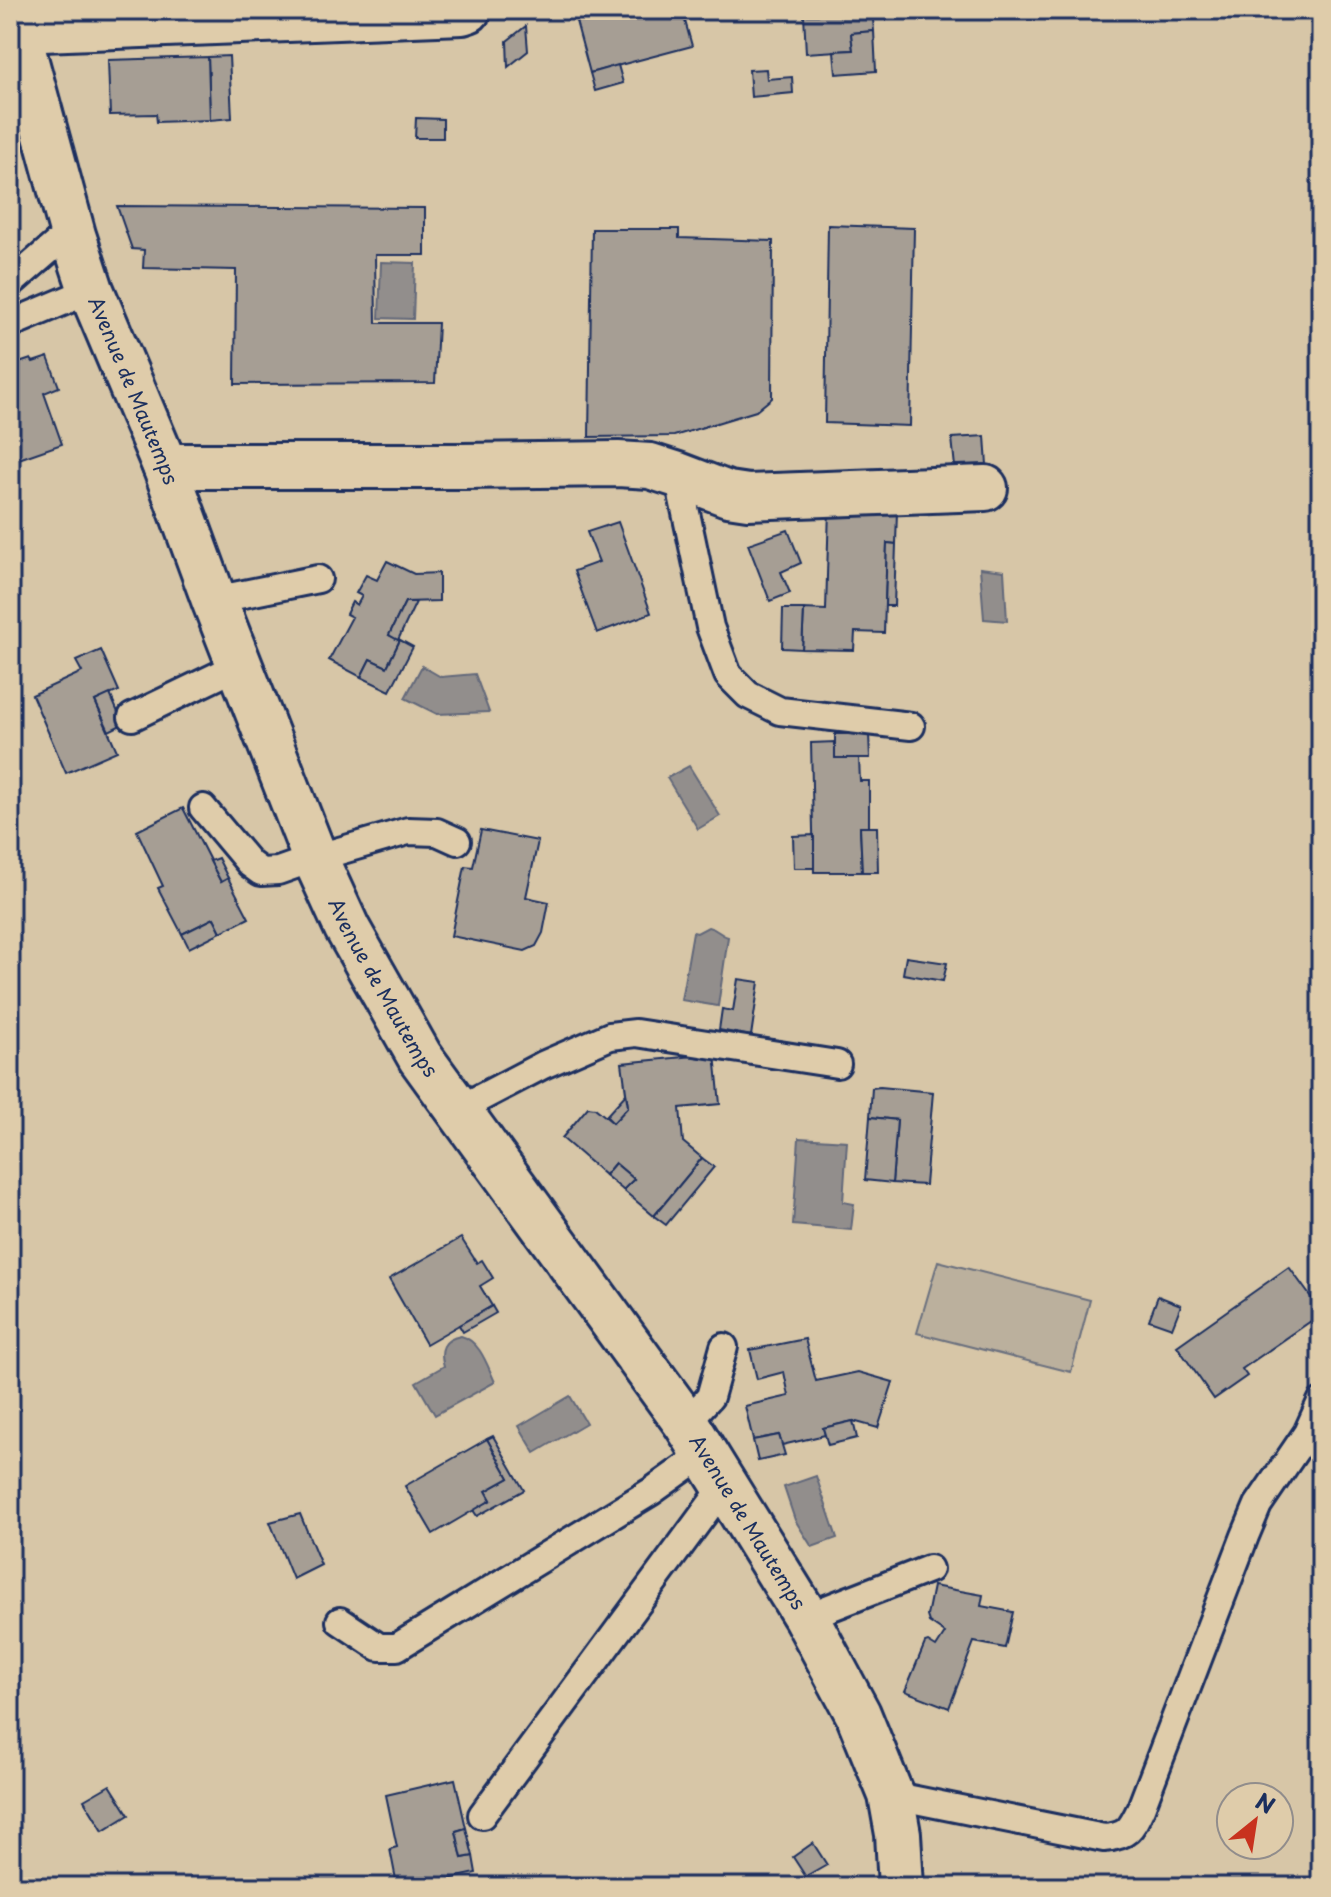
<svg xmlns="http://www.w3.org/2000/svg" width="1331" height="1897" font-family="'Playpen Sans',sans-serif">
<rect width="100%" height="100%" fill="#d7c6a7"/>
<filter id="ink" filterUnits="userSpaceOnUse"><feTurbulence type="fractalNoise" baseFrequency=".0125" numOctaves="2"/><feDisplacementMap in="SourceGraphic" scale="16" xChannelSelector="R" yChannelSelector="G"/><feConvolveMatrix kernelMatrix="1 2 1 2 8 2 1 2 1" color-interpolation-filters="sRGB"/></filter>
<g filter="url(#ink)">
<path fill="#bbb09d" stroke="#6b707e" stroke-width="2" d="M 938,1261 L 1090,1300 L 1071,1372 L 917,1333 Z"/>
<g fill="#928e8c" stroke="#62687a" stroke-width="2">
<path d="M 381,262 L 415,263 L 413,319 L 379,318 Z"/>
<path d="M 980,568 L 1004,571 L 1007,621 L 984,619 Z"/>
<path d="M 422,666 L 441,677 L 475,674 L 489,712 L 437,714 L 405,698 Z"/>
<path d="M 689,766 L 720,816 L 698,829 L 667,778 Z"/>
<path d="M 708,927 C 718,929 720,935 728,937 L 718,1006 L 681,1000 L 693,932 L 697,933 Z"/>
<path d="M 799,1138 L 847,1141 L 843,1202 L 854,1204 L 851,1230 L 793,1225 Z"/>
<path d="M 461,1336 C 480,1341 487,1365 495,1382 L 435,1415 L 416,1382 L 444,1366 C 439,1350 443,1339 461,1336 Z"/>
<path d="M 570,1396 L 586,1423 L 535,1453 L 519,1426 Z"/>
<path d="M 816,1476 L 837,1538 L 812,1547 L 795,1520 L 784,1487 Z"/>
</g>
<g fill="#a69e94" stroke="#1b2f5e" stroke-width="2">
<path d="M 573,10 L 682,10 L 692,46 L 590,73 Z"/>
<path d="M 817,10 L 889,10 L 890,18 L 873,19 L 874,31 L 851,33 L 853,50 L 806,53 L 804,15 L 818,15 Z"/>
<path d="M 526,26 L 528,51 L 508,67 L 507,41 Z"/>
<path d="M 874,31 L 876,71 L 836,74 L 834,51 L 853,50 L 851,33 Z"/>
<path d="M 229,56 L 232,118 L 210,120 L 208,57 Z"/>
<path d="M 208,57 L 210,120 L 157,122 L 156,114 L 110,115 L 108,60 Z"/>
<path d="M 618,65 L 623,83 L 595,91 L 590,73 Z"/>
<path d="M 766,69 L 767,79 L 792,77 L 793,93 L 751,97 L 749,70 Z"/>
<path d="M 416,118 L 443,119 L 443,138 L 415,138 Z"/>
<path d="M 117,206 L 425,208 L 425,255 L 375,255 L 376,323 L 438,323 L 435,383 L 235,384 L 236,270 L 143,268 L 144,250 L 132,249 Z"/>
<path d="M 828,225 L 914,228 L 910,426 L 825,423 Z"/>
<path d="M 592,229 L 679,229 L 679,238 L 773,241 L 772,398 L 756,411 L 674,436 L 589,437 Z"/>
<path d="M 48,357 L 59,387 L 44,393 L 62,444 L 10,462 L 10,366 L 31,359 L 33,362 Z"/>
<path d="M 985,436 L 987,465 L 955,467 L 952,438 Z"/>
<path d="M 829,508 L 897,510 L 896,544 L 887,543 L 884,633 L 855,632 L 854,650 L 802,649 L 804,609 L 826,610 Z"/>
<path d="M 618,522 L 651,613 L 597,633 L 574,571 L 599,562 L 587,532 Z"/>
<path d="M 788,530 L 801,563 L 781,572 L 790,593 L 770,601 L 748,544 Z"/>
<path d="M 887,543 L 896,544 L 894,606 L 885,606 Z"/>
<path d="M 387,561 L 414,574 L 439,573 L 439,601 L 405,602 L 389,635 L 400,640 L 387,667 L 370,659 L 361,677 L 329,660 L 352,617 L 346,614 L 352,602 L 357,605 L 362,596 L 356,593 L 366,575 L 377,580 Z"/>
<path d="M 405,602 L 416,602 L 398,640 L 389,635 Z"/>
<path d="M 783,609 L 804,609 L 802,649 L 782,648 Z"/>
<path d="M 400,640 L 413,647 L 390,691 L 361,677 L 370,659 L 387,667 Z"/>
<path d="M 101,650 L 119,691 L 95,701 L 117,751 L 66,773 L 32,695 L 82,672 L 76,661 Z"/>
<path d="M 110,694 L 123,724 L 109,731 L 95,701 Z"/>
<path d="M 835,734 L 869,734 L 870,758 L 835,758 Z"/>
<path d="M 835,742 L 835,758 L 859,758 L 860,781 L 869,781 L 869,827 L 860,827 L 862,872 L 814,872 L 811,743 Z"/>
<path d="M 183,808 L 221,882 L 228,878 L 249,918 L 221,932 L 214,918 L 182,934 L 158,888 L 163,886 L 137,831 Z"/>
<path d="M 860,827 L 877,827 L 878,872 L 862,872 Z"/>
<path d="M 481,830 L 538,841 L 526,897 L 549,902 L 543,933 L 536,946 L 525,951 L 451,936 L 465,866 L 473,867 Z"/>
<path d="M 814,835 L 814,868 L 794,868 L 793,836 Z"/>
<path d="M 218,858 L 228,878 L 221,882 L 210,861 Z"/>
<path d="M 214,918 L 221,932 L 189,948 L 182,934 Z"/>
<path d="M 906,957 L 947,963 L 943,981 L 903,974 Z"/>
<path d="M 738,979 L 759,982 L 751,1036 L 719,1030 L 722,1009 L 733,1011 Z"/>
<path d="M 715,1054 L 720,1104 L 680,1108 L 683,1142 L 702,1158 L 654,1216 L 623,1190 L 634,1179 L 615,1163 L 605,1175 L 562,1138 L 588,1107 L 595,1108 L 613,1123 L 628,1107 L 622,1063 Z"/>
<path d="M 880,1087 L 933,1092 L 925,1185 L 892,1183 L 897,1120 L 870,1117 L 872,1088 Z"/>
<path d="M 626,1094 L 628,1107 L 613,1123 L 606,1116 Z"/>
<path d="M 870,1117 L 897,1120 L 892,1183 L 865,1180 Z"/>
<path d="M 702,1158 L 714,1167 L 666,1225 L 654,1216 Z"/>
<path d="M 615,1163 L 634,1179 L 623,1190 L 605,1175 Z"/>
<path d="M 461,1238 L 477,1263 L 482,1260 L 493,1278 L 480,1286 L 492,1306 L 426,1344 L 389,1279 Z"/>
<path d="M 1289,1267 L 1321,1311 L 1321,1314 L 1242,1369 L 1247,1376 L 1214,1399 L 1177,1346 Z"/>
<path d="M 1158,1296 L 1181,1305 L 1172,1328 L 1149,1320 Z"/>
<path d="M 492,1306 L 496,1313 L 463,1332 L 459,1325 Z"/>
<path d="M 805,1339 L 816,1381 L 858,1372 L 893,1382 L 878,1428 L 853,1421 L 823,1428 L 825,1435 L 782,1445 L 779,1435 L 753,1440 L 745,1406 L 789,1396 L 784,1372 L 757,1379 L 750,1350 Z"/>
<path d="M 853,1421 L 857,1438 L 828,1445 L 823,1428 Z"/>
<path d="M 779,1435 L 785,1455 L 758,1461 L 753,1440 Z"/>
<path d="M 493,1436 L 524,1490 L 477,1516 L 473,1510 L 491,1500 L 486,1491 L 509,1478 L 487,1439 Z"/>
<path d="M 487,1439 L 509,1478 L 486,1491 L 491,1500 L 433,1534 L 405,1486 Z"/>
<path d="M 300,1514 L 321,1565 L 293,1579 L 270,1522 Z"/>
<path d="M 933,1586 L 983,1595 L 981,1606 L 1013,1612 L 1005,1648 L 974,1642 L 949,1708 L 905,1691 L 925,1643 L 928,1642 L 936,1647 L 945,1633 L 929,1622 L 927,1616 Z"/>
<path d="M 455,1779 L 466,1828 L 456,1831 L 462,1858 L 473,1856 L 476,1873 L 412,1887 L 406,1887 L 404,1884 L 397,1885 L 390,1849 L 397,1847 L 386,1795 Z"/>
<path d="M 110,1785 L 129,1815 L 103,1831 L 84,1800 Z"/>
<path d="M 466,1828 L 473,1856 L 462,1858 L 456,1831 Z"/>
<path d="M 813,1843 L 827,1865 L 806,1877 L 793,1857 Z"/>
</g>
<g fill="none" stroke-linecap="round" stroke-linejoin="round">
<defs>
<g id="lane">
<path d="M 10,284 L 72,230"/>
<path d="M 10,324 L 91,290"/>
<path d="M 678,475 L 710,627 L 728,675 L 748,695 L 780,711 L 911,726"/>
<path d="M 214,600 L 318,579"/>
<path d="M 132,717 L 240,665"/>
<path d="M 203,808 L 250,864 L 261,872 L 278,871 L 315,858 L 408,831 L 437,832 L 457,841"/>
<path d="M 459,1109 L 543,1065 L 610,1036 L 636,1033 L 837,1064"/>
<path d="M 686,1423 L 710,1397 L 724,1347"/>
<path d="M 806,1617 L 929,1569"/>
<path d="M 340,1621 L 379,1647 L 397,1647 L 652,1491 L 705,1453"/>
<path d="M 891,1795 L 1104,1838 C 1128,1836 1131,1829 1141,1808 L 1245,1536 L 1258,1505 L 1307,1433 L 1321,1402"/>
<path d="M 482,1815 L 725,1485"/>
</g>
<g id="street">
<path id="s1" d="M 12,10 L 73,235 L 91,290 L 165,466 L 214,600 L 315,858 L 347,928 L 420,1057 L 686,1423 L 806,1617 L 858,1714 L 891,1795 L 898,1834 L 901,1887"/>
<path d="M 18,30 L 462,12 L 468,10"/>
<path d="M 165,466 L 463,466 L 618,464 L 650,466 L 678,475 L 728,494 L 748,497 L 985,488"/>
</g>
</defs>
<use href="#lane" stroke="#1b2f5e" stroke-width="32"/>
<use href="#street" stroke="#1b2f5e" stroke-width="50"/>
<use href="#lane" stroke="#dfccaa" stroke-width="26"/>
<use href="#street" stroke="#dfccaa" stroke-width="44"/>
</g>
</g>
<g text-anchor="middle" stroke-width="6" stroke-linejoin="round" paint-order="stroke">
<g font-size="20" fill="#1b2f5e" stroke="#dfccaa">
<text dy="7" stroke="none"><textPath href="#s1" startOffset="400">Avenue de Mautemps</textPath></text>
<text dy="7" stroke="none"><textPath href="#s1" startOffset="1048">Avenue de Mautemps</textPath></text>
<text dy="7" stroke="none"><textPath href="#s1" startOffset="1696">Avenue de Mautemps</textPath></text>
</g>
</g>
<rect width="1331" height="1897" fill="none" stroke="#dfccaa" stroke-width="40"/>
<rect x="20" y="20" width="1291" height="1857" fill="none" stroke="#1b2f5e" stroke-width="3" filter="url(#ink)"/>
<g transform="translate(1255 1821) rotate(30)"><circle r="38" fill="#dfccaa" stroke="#918d8c" stroke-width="2"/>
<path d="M0-6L14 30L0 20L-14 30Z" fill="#c8321e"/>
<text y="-12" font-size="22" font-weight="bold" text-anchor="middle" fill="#1b2f5e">N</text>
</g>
</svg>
